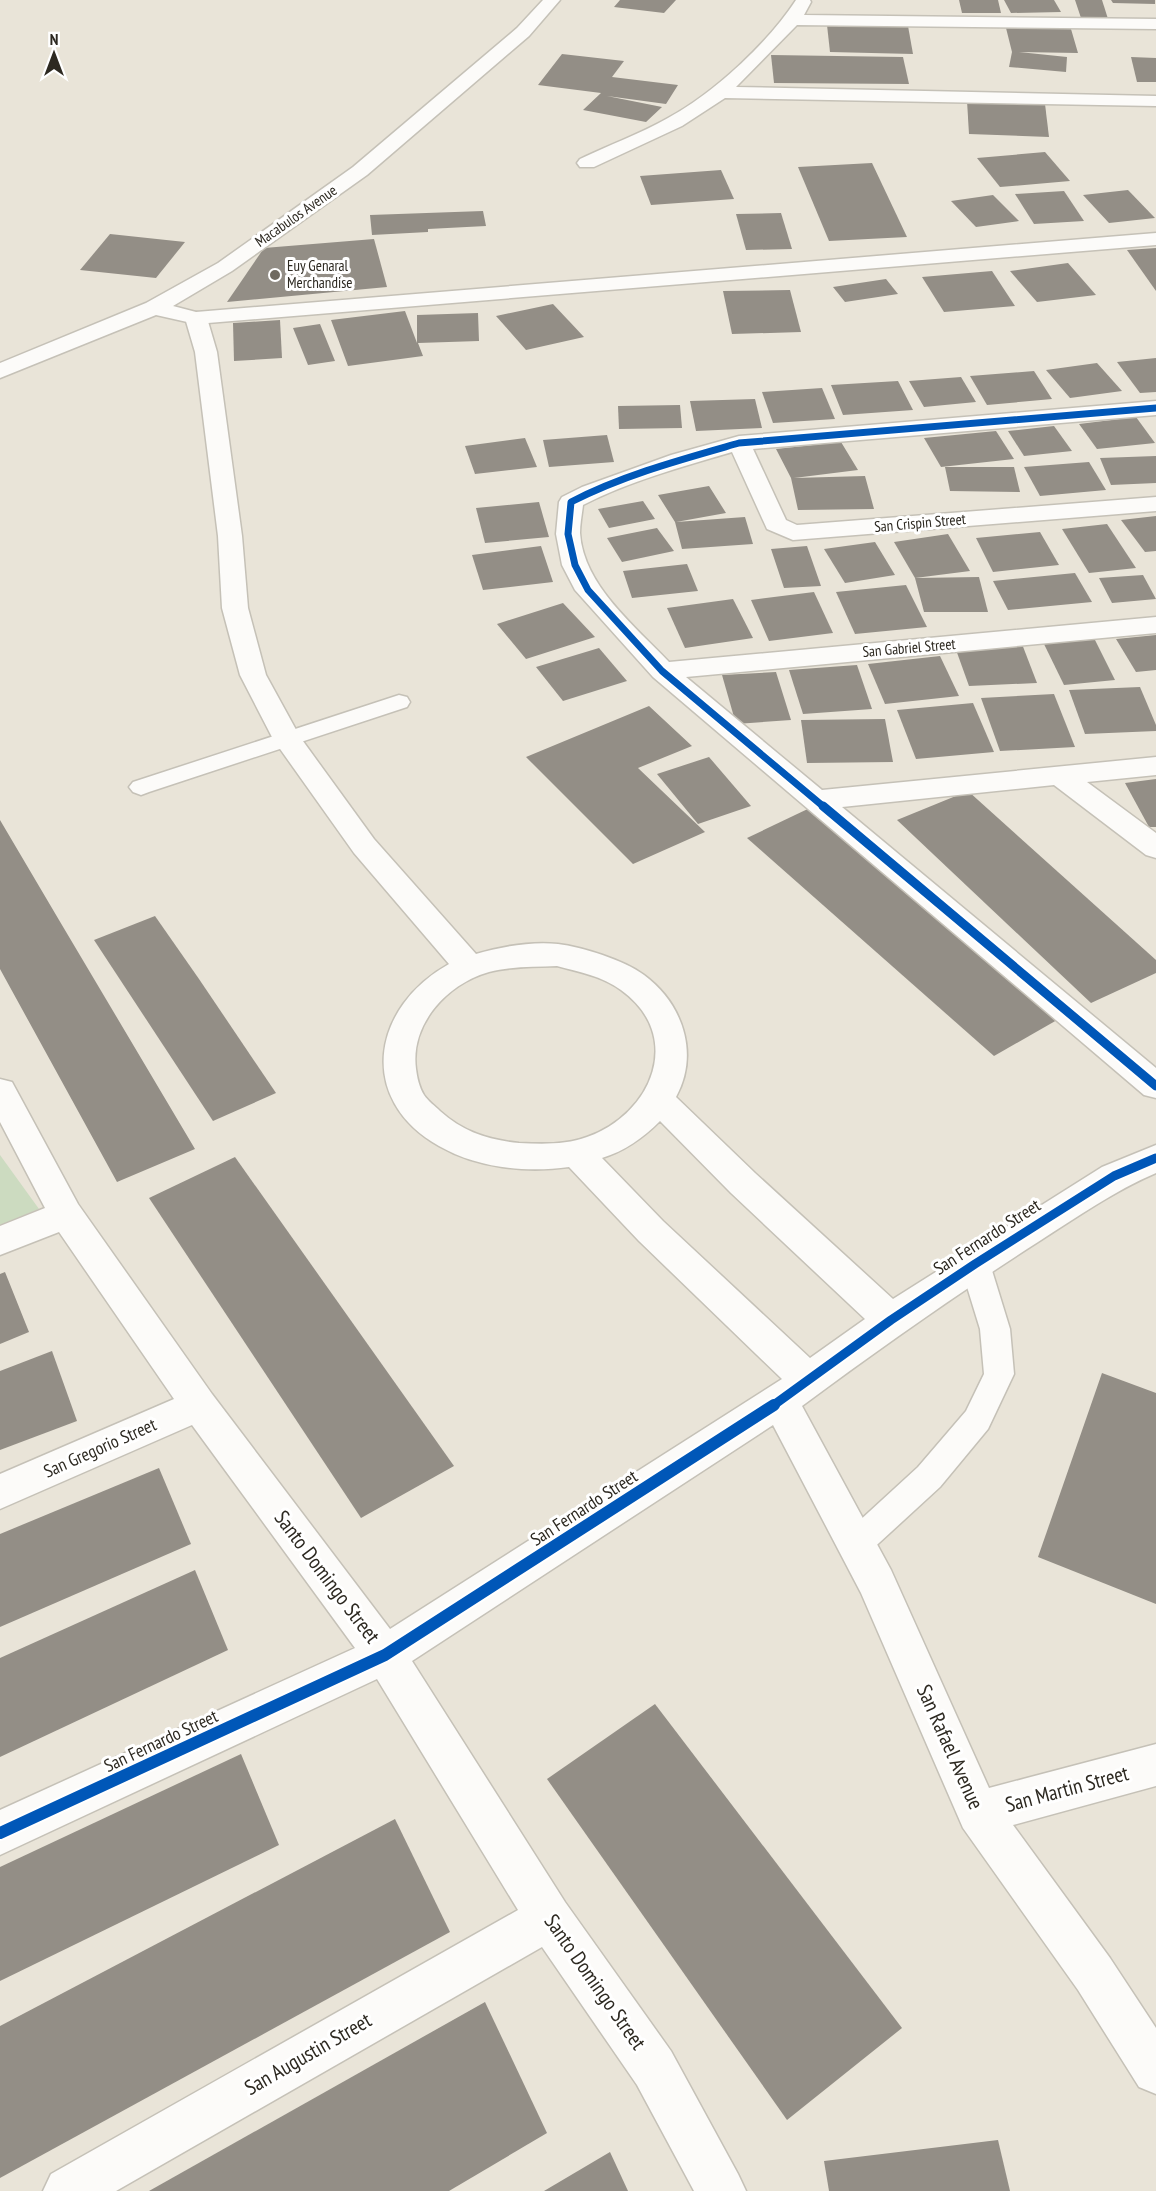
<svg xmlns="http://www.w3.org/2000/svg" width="1156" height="2191" font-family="'PT Sans Narrow',sans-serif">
<rect width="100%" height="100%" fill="#e9e4d8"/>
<path fill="#ccdbc0" d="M 0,1155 L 39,1209 L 0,1225 Z"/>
<g fill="#938e86">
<path d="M 620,0 L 676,0 L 664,13 L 614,7 Z"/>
<path d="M 959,0 L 998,0 L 1001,13 L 962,13 Z"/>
<path d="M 1004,0 L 1054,0 L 1061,12 L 1011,13 Z"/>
<path d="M 1075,0 L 1102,0 L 1109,22 L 1082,21 Z"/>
<path d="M 1111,0 L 1155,0 L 1155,4 L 1113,3 Z"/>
<path d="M 827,25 L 908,26 L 913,54 L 830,52 Z"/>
<path d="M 1006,28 L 1071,29 L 1078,53 L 1019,52 L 1067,57 L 1066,72 L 1009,67 L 1012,52 Z"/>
<path d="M 562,54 L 624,61 L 612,77 L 678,85 L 666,104 L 607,96 L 662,107 L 646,122 L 583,110 L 601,93 L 538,85 Z"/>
<path d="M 771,55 L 903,57 L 909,84 L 774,83 Z"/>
<path d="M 1131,57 L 1156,58 L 1156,82 L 1137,82 Z"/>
<path d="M 967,101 L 1045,104 L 1049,137 L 969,134 Z"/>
<path d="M 1045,152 L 1070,181 L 1000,187 L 977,158 Z"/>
<path d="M 872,163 L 907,237 L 829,241 L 798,167 Z"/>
<path d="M 721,170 L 734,199 L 651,205 L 640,176 Z"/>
<path d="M 1128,190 L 1155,218 L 1109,223 L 1083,195 Z"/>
<path d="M 1064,191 L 1084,221 L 1034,224 L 1015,194 Z"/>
<path d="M 993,195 L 1019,221 L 976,227 L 951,201 Z"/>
<path d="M 483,211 L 486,226 L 428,229 L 428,232 L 372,235 L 370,215 Z"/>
<path d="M 781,213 L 792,249 L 746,250 L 736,214 Z"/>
<path d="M 110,234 L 185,242 L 156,278 L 80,270 Z"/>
<path d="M 374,239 L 387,287 L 227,302 L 264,248 Z"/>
<path d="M 1156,248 L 1156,291 L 1127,250 Z"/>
<path d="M 1068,263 L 1096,295 L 1037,302 L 1010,271 Z"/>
<path d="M 992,271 L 1015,306 L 944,312 L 922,277 Z"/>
<path d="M 886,279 L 898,294 L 845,302 L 833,287 Z"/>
<path d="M 790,290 L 801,332 L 732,334 L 723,291 Z"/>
<path d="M 553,304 L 584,337 L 526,350 L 496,316 Z"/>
<path d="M 405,311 L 417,343 L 417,315 L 478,313 L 479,341 L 418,343 L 423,356 L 348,366 L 331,320 Z"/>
<path d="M 280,320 L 282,358 L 234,361 L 233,323 Z"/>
<path d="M 320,324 L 335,361 L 308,365 L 293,328 Z"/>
<path d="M 1156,358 L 1156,392 L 1140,393 L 1117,362 Z"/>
<path d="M 1097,363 L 1122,391 L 1070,398 L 1046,370 Z"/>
<path d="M 1034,371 L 1052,399 L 987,405 L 970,376 Z"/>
<path d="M 961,377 L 976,402 L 924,407 L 909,381 Z"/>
<path d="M 898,381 L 913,410 L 843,415 L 831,385 Z"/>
<path d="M 822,388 L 835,419 L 773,423 L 762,392 Z"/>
<path d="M 755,399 L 762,428 L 696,431 L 690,401 Z"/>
<path d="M 680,405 L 682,428 L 619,429 L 618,406 Z"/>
<path d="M 1136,417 L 1155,443 L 1097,449 L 1079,424 Z"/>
<path d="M 1054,426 L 1072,451 L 1024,456 L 1008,431 Z"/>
<path d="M 996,431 L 1014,459 L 941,467 L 924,438 Z"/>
<path d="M 607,435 L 614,462 L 549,467 L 543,440 Z"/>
<path d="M 525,438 L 537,467 L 475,474 L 465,446 Z"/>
<path d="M 841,442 L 858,470 L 794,478 L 865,476 L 874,509 L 798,510 L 791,478 L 776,449 Z"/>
<path d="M 1156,456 L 1156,483 L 1111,485 L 1100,458 Z"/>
<path d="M 1089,462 L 1106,490 L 1040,496 L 1024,467 Z"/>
<path d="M 945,467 L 1014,467 L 1020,492 L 950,491 Z"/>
<path d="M 709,486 L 726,513 L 676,522 L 745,517 L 753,544 L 682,549 L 675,522 L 658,495 Z"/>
<path d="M 643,501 L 655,519 L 609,528 L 598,509 Z"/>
<path d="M 539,502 L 549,537 L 485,543 L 476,508 Z"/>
<path d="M 1156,516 L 1156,551 L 1145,552 L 1121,520 Z"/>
<path d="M 1107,524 L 1136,568 L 1089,573 L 1062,529 Z"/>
<path d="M 657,528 L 674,551 L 622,562 L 607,538 Z"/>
<path d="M 1040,532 L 1059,565 L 993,572 L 976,538 Z"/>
<path d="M 948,534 L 970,571 L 915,578 L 894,542 Z"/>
<path d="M 875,542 L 895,575 L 845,583 L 824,549 Z"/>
<path d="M 541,546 L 553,582 L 483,590 L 472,555 Z"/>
<path d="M 807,546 L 821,586 L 784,588 L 771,549 Z"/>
<path d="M 687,564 L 698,591 L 632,598 L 623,571 Z"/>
<path d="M 1075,573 L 1092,602 L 1008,610 L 993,581 Z"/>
<path d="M 1143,575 L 1156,599 L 1112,603 L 1099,578 Z"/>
<path d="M 979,577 L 988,612 L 924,612 L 915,578 Z"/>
<path d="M 906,585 L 927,627 L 855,634 L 836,592 Z"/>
<path d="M 814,592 L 833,633 L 769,641 L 751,600 Z"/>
<path d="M 733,599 L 753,638 L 685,648 L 667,608 Z"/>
<path d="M 563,603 L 595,637 L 526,659 L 497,624 Z"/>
<path d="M 1156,635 L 1156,670 L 1136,672 L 1116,639 Z"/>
<path d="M 1094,638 L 1115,680 L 1064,685 L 1043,642 Z"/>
<path d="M 1022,644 L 1037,683 L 969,686 L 955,647 Z"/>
<path d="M 599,648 L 627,681 L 563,701 L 536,667 Z"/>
<path d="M 940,656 L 959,696 L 885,704 L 868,664 Z"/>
<path d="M 857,665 L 872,709 L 803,714 L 789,670 Z"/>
<path d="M 776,672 L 791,720 L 736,724 L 722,675 Z"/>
<path d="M 1140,687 L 1156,725 L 1156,731 L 1085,734 L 1069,690 Z"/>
<path d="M 1054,694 L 1075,747 L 1000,751 L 981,698 Z"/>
<path d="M 973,703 L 994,752 L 916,759 L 897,710 Z"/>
<path d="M 649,706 L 692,746 L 638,768 L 705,832 L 633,864 L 526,757 Z"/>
<path d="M 885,719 L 893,762 L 807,763 L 801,720 Z"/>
<path d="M 709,757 L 751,806 L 698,824 L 657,774 Z"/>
<path d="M 1156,779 L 1156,827 L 1149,827 L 1125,783 Z"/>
<path d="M 968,791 L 1156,960 L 1156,973 L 1091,1003 L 897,820 Z"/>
<path d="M 814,806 L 1064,1016 L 994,1056 L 747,838 Z"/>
<path d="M 0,820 L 59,920 L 195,1149 L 117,1182 L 0,969 Z"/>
<path d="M 155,916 L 199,979 L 276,1093 L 213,1121 L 94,940 Z"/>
<path d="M 235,1157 L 454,1466 L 361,1518 L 149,1198 Z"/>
<path d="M 5,1272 L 29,1332 L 0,1344 L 0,1274 Z"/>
<path d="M 52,1351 L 77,1421 L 0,1450 L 0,1371 Z"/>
<path d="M 1102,1373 L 1156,1393 L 1156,1604 L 1038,1557 Z"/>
<path d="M 159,1468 L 191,1544 L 0,1627 L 0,1534 Z"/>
<path d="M 195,1570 L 228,1650 L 0,1757 L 0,1658 Z"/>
<path d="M 655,1704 L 902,2028 L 787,2120 L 547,1779 Z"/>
<path d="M 241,1754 L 279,1845 L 0,1981 L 0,1867 Z"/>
<path d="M 395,1819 L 450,1932 L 0,2178 L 0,2026 Z"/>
<path d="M 485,2002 L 547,2133 L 449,2191 L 149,2191 Z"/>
<path d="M 998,2140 L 1010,2191 L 829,2191 L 824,2161 Z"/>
<path d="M 610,2152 L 628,2191 L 544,2191 Z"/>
</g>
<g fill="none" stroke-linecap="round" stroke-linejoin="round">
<defs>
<g id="lane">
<path d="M 399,695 L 407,697 L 410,702 L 407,707 L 149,792 L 141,795 L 133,792 L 129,787 L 133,782 Z"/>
<path d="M 975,1252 L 985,1256 L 990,1264 L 1010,1329 L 1014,1374 L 988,1429 L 940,1487 L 867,1554 L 856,1559 L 845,1554 L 840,1544 L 845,1534 L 918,1467 L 966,1411 L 984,1374 L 980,1329 L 960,1264 L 965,1256 Z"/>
</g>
<g id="street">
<path d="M 796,0 L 810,0 L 811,2 L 804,15 L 1156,19 L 1156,29 L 797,25 L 736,87 L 1156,96 L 1156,106 L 725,98 L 682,126 L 594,167 L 580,167 L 577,163 L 580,159 C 609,145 640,134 668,118 C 714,93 768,43 796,0 Z"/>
<path d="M 196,312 L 204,313 L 207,318 L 217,352 L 242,536 L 248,608 L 266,675 L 300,737 L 374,839 L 476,954 C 500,947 532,941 558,944 C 582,947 624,960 644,975 C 682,1003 700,1053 676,1097 L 755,1173 L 893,1299 L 1102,1167 L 1156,1145 L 1156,1173 C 1114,1191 1077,1217 1038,1242 C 957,1294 879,1349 802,1406 L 891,1570 L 989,1788 L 1156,1744 L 1156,1786 L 1013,1825 L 1110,1958 L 1156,2028 L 1156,2094 L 1139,2087 L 1078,1990 L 963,1828 L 861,1593 L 773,1425 L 412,1661 L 565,1902 L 671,2051 L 738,2174 L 746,2191 L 694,2191 L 637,2085 L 542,1947 L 116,2191 L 43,2191 L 51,2174 L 518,1910 L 377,1679 L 0,1855 L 0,1810 L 355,1648 L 192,1425 L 0,1509 L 0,1474 L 174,1399 L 59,1232 L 0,1255 L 0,1226 L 45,1208 L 0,1122 L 0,1079 L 12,1082 L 78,1204 L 212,1394 L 390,1629 L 782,1379 L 639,1241 L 569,1167 C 526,1173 477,1168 439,1146 C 356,1099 372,1007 449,964 L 354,853 L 273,739 L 240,675 L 222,608 L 218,536 L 195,352 L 185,318 L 188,313 ZM 557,966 C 579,972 602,976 621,990 C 685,1036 652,1114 587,1137 C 566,1145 541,1144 519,1143 C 489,1140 463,1132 440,1111 C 435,1106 428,1101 424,1095 C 419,1087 417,1077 416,1069 C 410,1024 447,984 489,972 C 511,966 535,967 557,966 ZM 660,1121 L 731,1193 L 865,1319 L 810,1358 L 663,1221 L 602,1158 C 625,1151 643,1138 660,1121 Z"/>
<path d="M 1156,401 L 1156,415 L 753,449 L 786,520 L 797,525 L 1156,497 L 1156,511 L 793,540 L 767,529 L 732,452 C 682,467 629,481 583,505 C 582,514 580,524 580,533 C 583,585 636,627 669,662 L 1156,617 L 1156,633 L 686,677 L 822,790 L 1156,757 L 1156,775 L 1087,782 L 1156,833 L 1156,858 L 1146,855 L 1054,785 L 842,807 L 1156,1068 L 1156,1098 L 1144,1095 L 653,677 L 575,590 L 562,565 L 556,534 L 559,502 L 562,497 L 582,487 L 671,455 L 739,436 Z"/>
</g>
<path id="secondary" d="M 543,0 L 560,0 L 529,36 L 367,175 L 232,271 L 173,306 L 196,312 L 1156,233 L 1156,245 L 196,324 L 156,315 L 0,378 L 0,363 L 146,303 L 218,263 L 353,167 L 517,28 Z"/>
</defs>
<use href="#lane" stroke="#c5c1b7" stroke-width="3"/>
<use href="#street" stroke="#c5c1b7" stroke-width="3"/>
<use href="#secondary" stroke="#c5c1b7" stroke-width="3"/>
<use href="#lane" fill="#fcfbf9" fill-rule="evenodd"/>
<use href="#street" fill="#fcfbf9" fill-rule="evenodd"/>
<use href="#secondary" fill="#fcfbf9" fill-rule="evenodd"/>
<defs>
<path id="cycleway-far2" d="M 824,807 L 662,671 L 588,590 L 575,565 L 568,534 L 571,502 C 623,475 683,459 739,443 L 1156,408"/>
<g id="cycleway-far1">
<path d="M 823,806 L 1156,1086"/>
<path d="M 771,1407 L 891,1320 L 975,1264 L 1114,1176 L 1156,1158"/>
</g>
<path id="cycleway" d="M 0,1833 L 385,1655 L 774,1405"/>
</defs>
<use href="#cycleway-far2" stroke="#fff" stroke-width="10"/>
<use href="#cycleway-far1" stroke="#fff" stroke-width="13"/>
<use href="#cycleway" stroke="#fff" stroke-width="16"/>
<use href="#cycleway-far2" stroke="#0057b8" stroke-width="7"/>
<use href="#cycleway-far1" stroke="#0057b8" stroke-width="9"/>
<use href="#cycleway" stroke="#0057b8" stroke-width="12"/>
</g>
<circle fill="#6f6a61" stroke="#fff" stroke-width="2" cx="275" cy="275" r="6"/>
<g text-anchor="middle" stroke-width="6" stroke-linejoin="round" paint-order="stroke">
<g font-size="15" fill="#2d2921" stroke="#fff">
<text transform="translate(296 216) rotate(-35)" y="5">Macabulos Avenue</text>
<text transform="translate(920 523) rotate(-5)" y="5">San Crispin Street</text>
<text transform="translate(909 648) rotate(-5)" y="5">San Gabriel Street</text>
</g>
<g font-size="15" fill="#2d2921" stroke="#fff" text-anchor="start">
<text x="287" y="271">Euy Genaral<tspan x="287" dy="17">Merchandise</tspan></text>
</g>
<g font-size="18" fill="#2d2921" stroke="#fff">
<text transform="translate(987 1237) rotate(-33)" y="6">San Fernardo Street</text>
<text transform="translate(100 1448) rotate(-24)" y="6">San Gregorio Street</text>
<text transform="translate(584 1508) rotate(-33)" y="6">San Fernardo Street</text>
<text transform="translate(161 1741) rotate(-25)" y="6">San Fernardo Street</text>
</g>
<g font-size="21" fill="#2d2921" stroke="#fff">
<text transform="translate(327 1577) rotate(53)" y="7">Santo Domingo Street</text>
<text transform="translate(950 1747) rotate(66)" y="7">San Rafael Avenue</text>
<text transform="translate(1067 1789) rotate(-15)" y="7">San Martin Street</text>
<text transform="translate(595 1982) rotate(55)" y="7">Santo Domingo Street</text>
<text transform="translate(308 2054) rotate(-30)" y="7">San Augustin Street</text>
</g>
</g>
<g transform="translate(54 54)" stroke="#ffffff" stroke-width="4.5" paint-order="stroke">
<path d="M0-4.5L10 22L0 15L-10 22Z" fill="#2d2921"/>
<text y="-9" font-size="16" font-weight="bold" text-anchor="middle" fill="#2d2921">N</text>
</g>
</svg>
